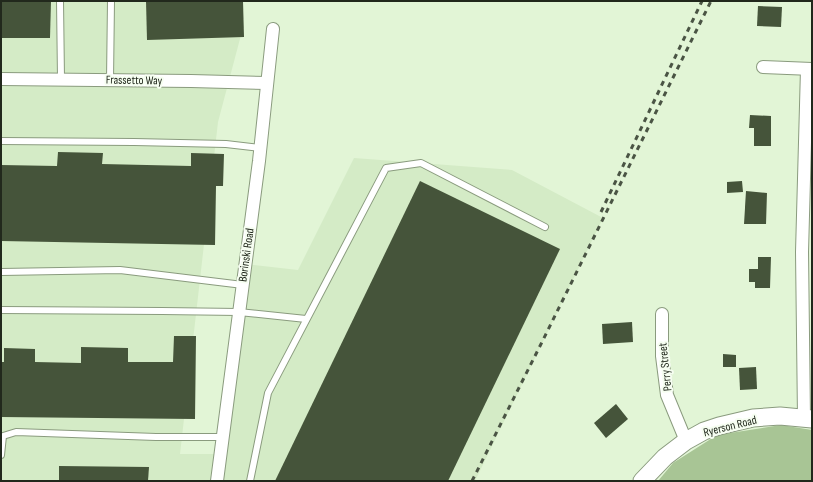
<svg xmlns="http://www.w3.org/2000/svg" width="813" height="482" font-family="'Sofia Sans Condensed',sans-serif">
<rect width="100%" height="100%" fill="#e2f5d6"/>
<path fill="#d4ebc6" d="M 1,1 L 242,1 L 241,35 L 218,122 L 180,454 L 220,454 L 244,264 L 298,270 L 354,158 L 512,170 L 603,218 L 475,481 L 1,481 Z"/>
<path fill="#a8c595" d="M 781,425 L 812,430 L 812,481 L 658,481 L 673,463 L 717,435 Z"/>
<g fill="#45543a">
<path d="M 1,1 L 51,1 L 50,38 L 1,38 Z"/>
<path d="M 146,1 L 243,1 L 244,37 L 147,40 Z"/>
<path d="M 758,6 L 782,7 L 781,27 L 757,26 Z"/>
<path d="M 750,115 L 771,116 L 771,146 L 754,146 L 754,128 L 749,128 Z"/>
<path d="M 58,152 L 103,153 L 102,164 L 191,166 L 191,153 L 224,154 L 223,186 L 216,186 L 215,245 L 1,241 L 1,165 L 57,166 Z"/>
<path d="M 420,181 L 560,249 L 448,481 L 275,481 Z"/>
<path d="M 742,181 L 743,192 L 727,193 L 727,182 Z"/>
<path d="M 746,191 L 767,193 L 766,224 L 744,224 Z"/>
<path d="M 758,257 L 771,257 L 770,288 L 755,288 L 755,282 L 749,282 L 749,269 L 758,269 Z"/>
<path d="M 632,322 L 633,342 L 603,344 L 602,324 Z"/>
<path d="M 174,336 L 196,336 L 195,419 L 1,417 L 1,362 L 4,362 L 4,348 L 35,349 L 35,362 L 81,363 L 81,347 L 128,348 L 128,362 L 173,362 Z"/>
<path d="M 723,354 L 736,355 L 736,367 L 723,367 Z"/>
<path d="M 756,367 L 757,389 L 740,390 L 739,368 Z"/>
<path d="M 616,404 L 628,419 L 606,438 L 594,423 Z"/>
<path d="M 59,466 L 149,467 L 148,481 L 59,481 Z"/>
</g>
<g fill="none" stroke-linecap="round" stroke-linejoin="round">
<defs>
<g id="lane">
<path d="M 60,1 L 61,79"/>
<path d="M 110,80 L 111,1"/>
<path d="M 1,141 L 134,142 L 226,144 L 260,148"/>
<path d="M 1,272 L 120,270 L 243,285"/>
<path d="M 1,310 L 162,311 L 239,312 L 306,319"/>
<path d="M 1,455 L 3,436 L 16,432 L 156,437 L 223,437"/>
<path d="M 250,481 L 268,393 L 386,168 L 421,163 L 545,227"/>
</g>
<g id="street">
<path d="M 763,67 L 812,69"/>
<path d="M 1,79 L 191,81 L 267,83"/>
<path d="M 662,314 L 662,356 L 667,395 L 686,441"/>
<path d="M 804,418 L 802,252 L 807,69"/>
<path d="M 217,481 L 259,161 L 273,29"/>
</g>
<path id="secondary" d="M 642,481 L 665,457 L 686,441 L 704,431 L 719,426 L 753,418 L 780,416 L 812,419"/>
</defs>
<use href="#lane" stroke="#8a9b7e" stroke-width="8"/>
<use href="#street" stroke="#8a9b7e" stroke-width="14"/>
<use href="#secondary" stroke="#8a9b7e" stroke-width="19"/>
<use href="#lane" stroke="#fff" stroke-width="6"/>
<use href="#street" stroke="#fff" stroke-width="12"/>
<use href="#secondary" stroke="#fff" stroke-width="17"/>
<g stroke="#4a5444" stroke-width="3" stroke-dasharray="5 5" stroke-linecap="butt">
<path d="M 601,212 L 702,1"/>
<path d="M 472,481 L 540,346 L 711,1"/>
</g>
</g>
<g text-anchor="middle" stroke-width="4" stroke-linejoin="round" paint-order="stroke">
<g font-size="12" fill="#21281c" stroke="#f6fef1">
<text transform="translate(134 80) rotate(1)" y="4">Frassetto Way</text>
<text transform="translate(246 255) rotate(-82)" y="4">Borinski Road</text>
<text transform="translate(665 367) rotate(-96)" y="4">Perry Street</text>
<text transform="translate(730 426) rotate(-14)" y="4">Ryerson Road</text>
</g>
</g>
<rect width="813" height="482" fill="none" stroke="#21281c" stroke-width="4"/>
</svg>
